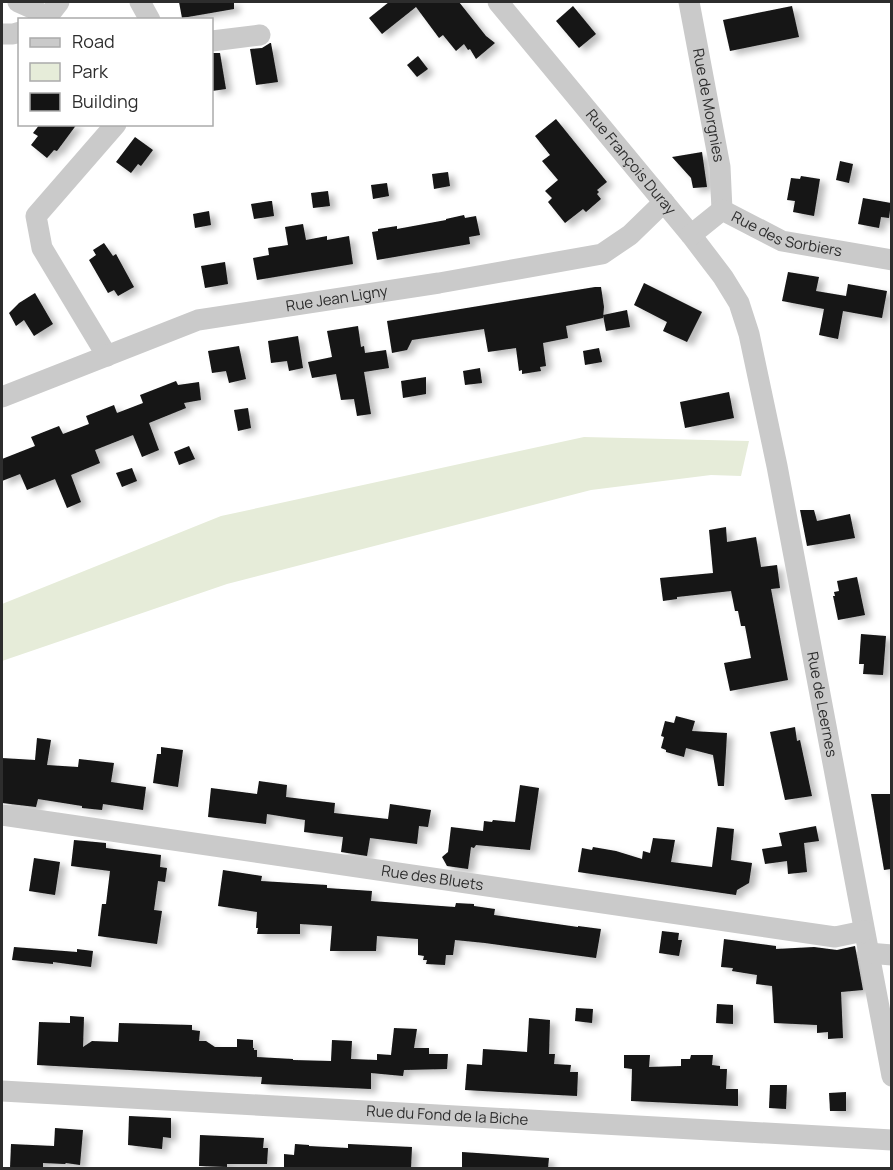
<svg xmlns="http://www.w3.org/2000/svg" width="893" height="1170" font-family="Manrope,sans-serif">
<defs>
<filter id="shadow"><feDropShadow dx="6" dy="4" stdDeviation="3" flood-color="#0004"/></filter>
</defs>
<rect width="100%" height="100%" fill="#fff"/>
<path fill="#e6ecd9" d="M 584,437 L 749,441 L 741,476 L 711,475 L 591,490 L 227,584 L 2,661 L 2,604 L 221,516 Z"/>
<g fill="#141414" filter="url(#shadow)">
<path d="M 179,2 L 234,2 L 234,9 L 182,18 Z"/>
<path d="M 389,2 L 459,2 L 486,36 L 495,43 L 476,59 L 470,49 L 468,50 L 464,44 L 456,51 L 443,35 L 439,38 L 416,7 L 382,34 L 369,18 Z"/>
<path d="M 573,6 L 596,34 L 579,48 L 556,21 Z"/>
<path d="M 792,6 L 799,37 L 730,51 L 723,20 Z"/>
<path d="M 270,43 L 271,43 L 278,82 L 256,85 L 250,49 L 262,48 Z"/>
<path d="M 212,53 L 220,53 L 226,89 L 212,91 Z"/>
<path d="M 418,56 L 428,69 L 417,77 L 407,65 Z"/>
<path d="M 556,119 L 607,182 L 597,190 L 599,192 L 597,194 L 601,199 L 586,212 L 583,209 L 565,223 L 548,202 L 552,198 L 545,191 L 558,180 L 542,161 L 550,155 L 535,136 Z"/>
<path d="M 40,124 L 77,124 L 57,151 L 54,150 L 47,158 L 31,145 L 38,136 L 33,133 Z"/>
<path d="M 135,137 L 153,150 L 141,166 L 138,164 L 131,173 L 116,162 Z"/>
<path d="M 702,152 L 707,187 L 693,188 L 691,178 L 672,157 Z"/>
<path d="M 840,161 L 853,164 L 849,183 L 836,180 Z"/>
<path d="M 448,172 L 450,186 L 434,189 L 432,174 Z"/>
<path d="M 801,176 L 820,179 L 814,216 L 793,212 L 795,201 L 787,200 L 791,178 L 800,179 Z"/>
<path d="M 387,183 L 389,196 L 373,199 L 371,185 Z"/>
<path d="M 328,191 L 330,206 L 313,208 L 311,193 Z"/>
<path d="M 863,198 L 891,203 L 889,218 L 881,217 L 879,228 L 858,224 Z"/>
<path d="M 270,201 L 272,201 L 274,216 L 254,219 L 251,204 Z"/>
<path d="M 209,211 L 211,225 L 195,228 L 193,214 Z"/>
<path d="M 464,215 L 465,218 L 476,216 L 480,235 L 469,237 L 470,244 L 377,260 L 372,232 L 378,231 L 378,229 L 397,226 L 397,229 L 446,220 L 446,219 Z"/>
<path d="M 303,224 L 306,240 L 327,236 L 327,240 L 349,236 L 353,264 L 257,280 L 253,258 L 269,255 L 268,248 L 288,245 L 285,227 Z"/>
<path d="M 104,243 L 113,256 L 116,254 L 134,287 L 118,296 L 114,290 L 108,293 L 89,260 L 96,255 L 93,250 Z"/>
<path d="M 225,262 L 228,284 L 205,288 L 201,266 Z"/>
<path d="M 788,272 L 819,277 L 816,291 L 846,296 L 848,284 L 887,291 L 882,318 L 843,311 L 838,339 L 819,335 L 824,309 L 782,301 Z"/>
<path d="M 644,283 L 702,312 L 687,342 L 663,331 L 667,322 L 634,305 Z"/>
<path d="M 595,287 L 601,287 L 604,307 L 603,318 L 566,326 L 568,338 L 543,343 L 546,366 L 540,367 L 541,371 L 522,374 L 522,370 L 519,371 L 516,348 L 488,352 L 484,329 L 412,340 L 407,350 L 392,353 L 387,321 Z"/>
<path d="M 35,293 L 53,324 L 34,336 L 24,320 L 16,326 L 9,313 L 19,303 Z"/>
<path d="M 627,310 L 630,327 L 606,331 L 603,315 Z"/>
<path d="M 358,326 L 361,347 L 364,346 L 365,353 L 386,350 L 389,368 L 364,372 L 371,414 L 357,416 L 354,399 L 341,400 L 336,374 L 312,378 L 308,362 L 332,357 L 327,331 Z"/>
<path d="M 298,336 L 303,368 L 289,371 L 287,361 L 271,363 L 268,341 Z"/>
<path d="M 239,346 L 246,379 L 229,383 L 226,371 L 212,373 L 208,351 Z"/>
<path d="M 599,348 L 602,362 L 585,365 L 583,351 Z"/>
<path d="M 480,368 L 482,383 L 465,385 L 463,371 Z"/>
<path d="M 426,377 L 426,394 L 403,398 L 401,381 Z"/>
<path d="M 176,381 L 178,385 L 199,382 L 201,400 L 184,403 L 186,408 L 149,423 L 159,450 L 142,457 L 133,435 L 95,450 L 100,463 L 71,475 L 81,502 L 67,508 L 55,479 L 27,490 L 20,474 L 2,481 L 2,459 L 35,446 L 31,437 L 59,426 L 63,434 L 89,424 L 86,416 L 114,405 L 117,413 L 143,403 L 140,395 Z"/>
<path d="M 729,392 L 734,418 L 685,428 L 680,402 Z"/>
<path d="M 248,408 L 251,428 L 238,431 L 234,410 Z"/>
<path d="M 189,446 L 195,459 L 179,465 L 174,452 Z"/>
<path d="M 132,468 L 137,481 L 122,487 L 116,473 Z"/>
<path d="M 800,510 L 814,510 L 817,521 L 850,514 L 855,538 L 807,546 Z"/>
<path d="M 726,527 L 727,542 L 756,537 L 761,567 L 777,565 L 780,588 L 771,589 L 788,680 L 730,691 L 724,663 L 751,658 L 745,626 L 741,626 L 738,611 L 735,611 L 731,591 L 677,597 L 677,599 L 663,601 L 660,578 L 713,573 L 709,530 Z"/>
<path d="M 857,577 L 865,615 L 838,620 L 833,596 L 835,596 L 834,592 L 839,591 L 837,581 Z"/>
<path d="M 861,634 L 886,636 L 883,675 L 863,674 L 864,664 L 859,664 Z"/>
<path d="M 676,716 L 695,721 L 692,731 L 727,733 L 724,786 L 718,786 L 713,755 L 686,748 L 684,757 L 666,752 L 666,750 L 661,748 L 664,737 L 661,736 L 665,721 L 674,723 Z"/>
<path d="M 795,727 L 797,741 L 800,740 L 812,796 L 785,800 L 770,732 Z"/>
<path d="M 37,738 L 51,740 L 47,765 L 78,767 L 79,759 L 114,763 L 111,782 L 146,787 L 143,810 L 103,804 L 102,810 L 82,808 L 82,806 L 38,799 L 36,807 L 2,803 L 2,758 L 35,760 Z"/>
<path d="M 161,747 L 183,750 L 178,787 L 153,783 L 157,754 L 161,754 Z"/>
<path d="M 259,781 L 287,785 L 286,797 L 335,803 L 334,813 L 388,819 L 390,804 L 431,810 L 428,827 L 419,826 L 417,844 L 370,838 L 367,856 L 341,852 L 343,837 L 304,832 L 305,820 L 267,814 L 266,824 L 208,817 L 211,788 L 257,794 Z"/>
<path d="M 520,785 L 539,788 L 530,850 L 476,845 L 474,848 L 471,847 L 468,869 L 447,866 L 442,857 L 448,852 L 451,827 L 483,831 L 484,821 L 492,822 L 493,820 L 515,822 Z"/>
<path d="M 871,794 L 891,794 L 891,869 L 884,870 Z"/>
<path d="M 816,826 L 819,841 L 804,843 L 807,872 L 788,874 L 787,861 L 765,864 L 762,849 L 782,846 L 779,833 Z"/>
<path d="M 717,827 L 734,829 L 731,860 L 752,863 L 749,883 L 737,890 L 736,895 L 578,872 L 582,848 L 592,850 L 593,847 L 616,851 L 642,859 L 643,851 L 650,853 L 653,838 L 675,840 L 671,862 L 712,867 Z"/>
<path d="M 74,840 L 106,843 L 106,848 L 161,855 L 160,867 L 167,868 L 165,882 L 158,881 L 154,910 L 162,911 L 157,944 L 98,936 L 102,904 L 106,904 L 110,871 L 71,866 Z"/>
<path d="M 34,858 L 60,862 L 55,895 L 29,891 Z"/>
<path d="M 223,870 L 262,876 L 261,881 L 327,885 L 327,888 L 372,891 L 371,901 L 455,907 L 456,903 L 474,904 L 474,906 L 495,909 L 494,915 L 578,927 L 578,926 L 601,929 L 596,958 L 485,943 L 455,940 L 453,955 L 446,955 L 445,965 L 426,964 L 427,960 L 423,960 L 424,956 L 418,955 L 418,939 L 377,936 L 376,951 L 330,951 L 332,926 L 300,924 L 300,934 L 257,934 L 258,928 L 256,928 L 257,912 L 218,906 Z"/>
<path d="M 662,931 L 679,933 L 678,940 L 682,940 L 679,956 L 659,953 Z"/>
<path d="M 724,939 L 776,946 L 776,949 L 814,947 L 837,950 L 855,946 L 863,990 L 841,992 L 843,1038 L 828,1039 L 828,1032 L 817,1033 L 817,1025 L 774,1023 L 772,986 L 756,984 L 757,975 L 732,971 L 733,968 L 721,967 Z"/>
<path d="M 14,947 L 77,952 L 77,949 L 93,951 L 91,967 L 53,962 L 53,964 L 12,960 Z"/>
<path d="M 717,1004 L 733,1005 L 733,1024 L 716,1023 Z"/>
<path d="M 576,1008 L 593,1009 L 592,1023 L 575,1021 Z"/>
<path d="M 70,1016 L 84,1017 L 83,1047 L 92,1041 L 118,1042 L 119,1023 L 192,1025 L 192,1030 L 200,1031 L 199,1041 L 206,1041 L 215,1047 L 237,1047 L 237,1039 L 253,1040 L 253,1048 L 254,1048 L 254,1050 L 257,1050 L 257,1057 L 293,1059 L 293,1060 L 331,1061 L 332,1040 L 352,1041 L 351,1059 L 377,1060 L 377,1054 L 391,1055 L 394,1028 L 417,1029 L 414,1048 L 429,1048 L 429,1054 L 448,1054 L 447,1069 L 404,1070 L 403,1076 L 371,1073 L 371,1089 L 261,1084 L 262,1077 L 37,1065 L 39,1022 L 70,1023 Z"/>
<path d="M 529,1018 L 550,1020 L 549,1054 L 555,1054 L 554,1064 L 571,1065 L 570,1072 L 578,1072 L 577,1096 L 465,1090 L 467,1064 L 482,1065 L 483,1049 L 527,1052 Z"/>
<path d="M 624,1055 L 650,1055 L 649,1067 L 681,1066 L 681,1059 L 690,1059 L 691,1055 L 713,1055 L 712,1065 L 720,1066 L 720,1069 L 727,1069 L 726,1089 L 738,1089 L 738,1106 L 631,1101 L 632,1069 L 624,1068 Z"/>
<path d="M 770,1085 L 787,1085 L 786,1109 L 769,1108 Z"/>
<path d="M 846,1092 L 846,1111 L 830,1111 L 829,1093 Z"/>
<path d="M 129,1116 L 171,1118 L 171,1138 L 163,1137 L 162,1149 L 128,1145 Z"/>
<path d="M 55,1128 L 83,1130 L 80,1165 L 66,1163 L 65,1164 L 43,1163 L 43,1168 L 10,1168 L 11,1144 L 54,1146 Z"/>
<path d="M 200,1135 L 264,1138 L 263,1148 L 268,1148 L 267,1164 L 227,1164 L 227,1167 L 199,1166 Z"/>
<path d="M 295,1144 L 309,1145 L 309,1146 L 348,1148 L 348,1144 L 412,1147 L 411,1168 L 349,1168 L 326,1167 L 326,1168 L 284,1168 L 284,1154 L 294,1155 Z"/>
<path d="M 462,1152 L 549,1158 L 548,1168 L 462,1168 Z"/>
</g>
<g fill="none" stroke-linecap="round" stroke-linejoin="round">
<g stroke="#cacaca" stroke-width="21">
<path d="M 18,2 L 36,10 L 41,20"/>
<path d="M 140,2 L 150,20"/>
<path id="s1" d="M 498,2 L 691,235 L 723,277 L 739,303 L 749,334 L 777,466 L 892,1076"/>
<path id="s2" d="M 689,2 L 720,167 L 722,210"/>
<path d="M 45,20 L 59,2"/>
<path d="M 2,34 L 13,34 L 20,32"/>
<path d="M 212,41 L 260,35"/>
<path id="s3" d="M 691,235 L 722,210 L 782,241 L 892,260"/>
<path d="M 107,356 L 42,248 L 36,216 L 116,124"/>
<path id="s4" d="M 2,397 L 198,320 L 439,283 L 602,254 L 630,235 L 664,202"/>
<path id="s5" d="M 2,815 L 835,937 L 864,931"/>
<path d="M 868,953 L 892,955"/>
<path id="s6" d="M 2,1091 L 892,1140"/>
</g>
</g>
<g text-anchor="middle" stroke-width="6" stroke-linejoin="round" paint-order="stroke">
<g font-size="15" fill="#2d2d2d" stroke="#fff">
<text dy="5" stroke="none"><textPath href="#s2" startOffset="105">Rue de Morgnies</textPath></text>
<text dy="5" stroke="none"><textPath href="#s1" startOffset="208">Rue François Duray</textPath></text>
<text dy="5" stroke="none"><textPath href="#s3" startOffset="110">Rue des Sorbiers</textPath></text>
<text dy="5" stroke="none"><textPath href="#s4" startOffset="351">Rue Jean Ligny</textPath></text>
<text dy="5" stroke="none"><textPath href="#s1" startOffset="796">Rue de Leernes</textPath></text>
<text dy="5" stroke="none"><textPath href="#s5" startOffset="435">Rue des Bluets</textPath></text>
<text dy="5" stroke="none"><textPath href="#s6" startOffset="446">Rue du Fond de la Biche</textPath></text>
</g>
</g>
<rect width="893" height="1170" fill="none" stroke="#2d2d2d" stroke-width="6"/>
<rect x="18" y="18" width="195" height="108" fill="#ffffff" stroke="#ababab" stroke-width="1.5"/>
<rect x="30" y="38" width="30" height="9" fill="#cacaca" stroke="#ababab" stroke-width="1.5"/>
<text x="72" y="48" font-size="18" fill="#2d2d2d">Road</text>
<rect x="30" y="63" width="30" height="18" fill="#e6ecd9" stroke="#ababab" stroke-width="1.5"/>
<text x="72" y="78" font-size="18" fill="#2d2d2d">Park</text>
<rect x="30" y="93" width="30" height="18" fill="#141414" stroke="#ababab" stroke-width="1.5"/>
<text x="72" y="108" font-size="18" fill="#2d2d2d">Building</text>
</svg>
